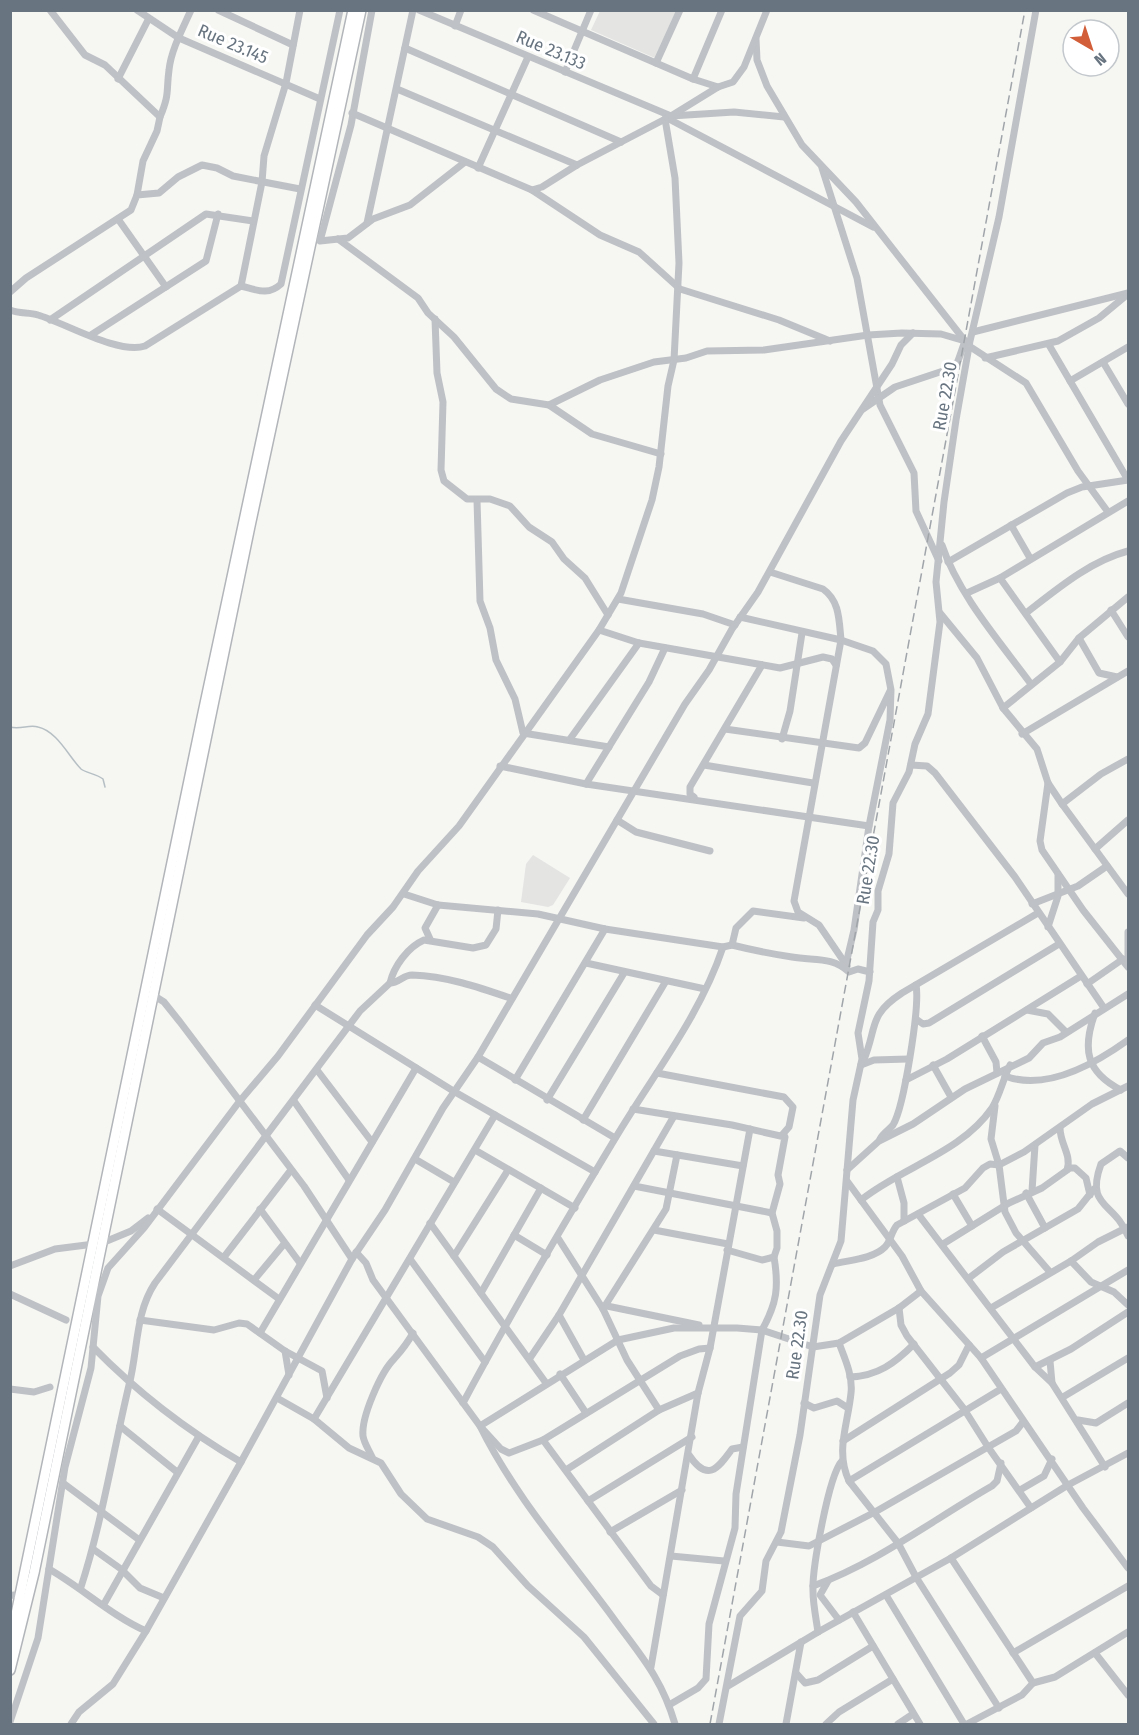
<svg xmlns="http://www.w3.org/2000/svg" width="1139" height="1735" font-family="'Fira Sans Condensed',sans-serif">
<rect width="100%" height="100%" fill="#f6f6f3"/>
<g fill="#e4e5e3">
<path d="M 600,11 L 676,11 L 655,58 L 591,30 Z"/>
<path d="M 533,855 L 570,878 L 553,905 L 548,907 L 521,902 L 526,864 Z"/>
</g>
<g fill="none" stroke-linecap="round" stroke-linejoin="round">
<path stroke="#b6c0c4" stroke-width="1.5" d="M 10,727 C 21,730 29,724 38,727 C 57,731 69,757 81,769 C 86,773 97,774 103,779 L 105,787"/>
<defs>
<g id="major">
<path d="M 10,1643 L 203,713 L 353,10"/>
<path d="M 10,1670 L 34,1573 L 250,526 L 361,10"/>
</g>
</defs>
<use href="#major" stroke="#b2b5b9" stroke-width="12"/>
<g stroke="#bec1c5" stroke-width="7">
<path d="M 50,10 L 85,55 L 105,65 L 160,117 C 170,93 166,92 169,70 C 171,50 183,28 191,10"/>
<path d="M 137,10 L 179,38 L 320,99"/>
<path d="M 218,10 L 293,45"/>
<path d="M 372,10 L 351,125 L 320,241 L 348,238 L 373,219 L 410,205 L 465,162"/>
<path d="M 419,10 L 671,116 L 734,112 L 784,117"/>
<path d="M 533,10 L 693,79 L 718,87"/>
<path d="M 455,26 L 461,10"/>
<path d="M 756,39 L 757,60 L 767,86 L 802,145 L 856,202 L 969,346 L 1026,383 L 1078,471 L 1108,512"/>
<path d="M 405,48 L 621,142"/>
<path d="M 656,63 L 680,10"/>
<path d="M 565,72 L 591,10"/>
<path d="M 118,79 L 148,20"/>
<path d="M 693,79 L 722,10"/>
<path d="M 397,89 L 577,165"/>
<path d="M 352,113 L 532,190 L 600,235 L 639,252 L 680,289 L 779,320 L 830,341"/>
<path d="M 667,118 L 873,227"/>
<path d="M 478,168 L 528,57"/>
<path d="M 822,168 L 857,278 L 880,405 L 914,473 L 916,511 L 939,561"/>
<path d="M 532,190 L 542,187 L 577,165 L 671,116 L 718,87 L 733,82 L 744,67 L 767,10"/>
<path d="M 137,195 L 143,161 L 157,131 L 160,117"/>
<path d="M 118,219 L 166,287"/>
<path d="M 367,223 L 413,10"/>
<path d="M 338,239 L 418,298 L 428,313 L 454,337 L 496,389 L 511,399 L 549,405 L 592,434 L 661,454"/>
<path d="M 241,286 L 262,182 L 264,156 L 286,83 L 300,10"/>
<path d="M 10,292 L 26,278 L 131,210 L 137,195 L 159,193 L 178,177 L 202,165 L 217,168 L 233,176 L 300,189"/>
<path d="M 10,310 C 20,314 29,312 38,315 C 65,323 119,355 145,346 L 241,286 C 257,290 268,296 281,284 L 340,10"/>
<path d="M 435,319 L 437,373 L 443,402 L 441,470 L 444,481 L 467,499 L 490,499 L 510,506 L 529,527 L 552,542 L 564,559 L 585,578 L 608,615"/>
<path d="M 50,320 L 206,214 L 253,221"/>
<path d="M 973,332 L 1128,293"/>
<path d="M 91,335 L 206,261 L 218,214"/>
<path d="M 1049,345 L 1128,480"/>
<path d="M 985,358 L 1058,341 L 1099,318 L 1128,294"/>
<path d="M 1103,362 L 1128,404"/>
<path d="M 1070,381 L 1128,347"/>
<path d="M 549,405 L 600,380 L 654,362 L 686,358 L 707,351 L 764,350 L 868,335 L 902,333 L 941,334 L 965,341 L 958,361 L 952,368 L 895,387 L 863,409"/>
<path d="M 477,500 L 480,601 L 490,628 L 496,660 L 515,699 L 523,733 L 609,747"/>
<path d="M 1011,525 L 1030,558"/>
<path d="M 942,545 C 958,594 1000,642 1031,684"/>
<path d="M 948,562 L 1067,493 L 1082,487 L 1128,480"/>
<path d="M 770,572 L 823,589 C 840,601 839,621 841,640 L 794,901 L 798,912 L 819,925 L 847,966"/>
<path d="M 1000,578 L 1128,501"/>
<path d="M 967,593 L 1000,578 L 1060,662 L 1079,638 L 1128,597"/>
<path d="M 618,599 L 703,614 L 735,625"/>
<path d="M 1111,610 L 1128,637"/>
<path d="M 940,613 L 977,658 L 1003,708 L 1037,749 L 1048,783 L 1062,804 L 1128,894"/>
<path d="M 1026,613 C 1057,589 1090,561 1128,551"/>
<path d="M 740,617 L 841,640 L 873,651 L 886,664 L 891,690 L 890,720 L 869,826 L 854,930 L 845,968"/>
<path d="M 599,630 L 639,643 L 780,668 L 823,657 L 832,659 L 836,665"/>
<path d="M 1079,638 L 1099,673 L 1117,677"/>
<path d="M 1003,708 L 1060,662"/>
<path d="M 725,729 L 859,748 L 865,743 L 890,691"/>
<path d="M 1022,734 L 1128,671"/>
<path d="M 570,739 L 639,643"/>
<path d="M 782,739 L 790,711 L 802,633"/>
<path d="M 704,765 L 813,783"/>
<path d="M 911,765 L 927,766 L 935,773 L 1015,877 L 1104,1008"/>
<path d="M 500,766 L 586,784 L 869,826"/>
<path d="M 1048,783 L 1040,841 L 1042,850 L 1083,910 L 1128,967"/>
<path d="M 586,784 L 649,682 L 665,648"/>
<path d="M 694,797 L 690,794 L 690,787 L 762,665"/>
<path d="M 1062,804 L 1101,774 L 1128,759"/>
<path d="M 617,820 L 636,832 L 710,851"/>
<path d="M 1095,849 L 1128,820"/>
<path d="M 404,894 L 438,905 L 538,914 L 605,929 L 723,947 L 732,945 C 752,950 772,954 792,957 C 814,961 832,956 849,972 L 858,969 L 870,972"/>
<path d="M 1032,904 L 1078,886 L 1107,866"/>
<path d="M 1048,927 L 1058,896 L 1058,875"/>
<path d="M 1128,932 L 1128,965"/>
<path d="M 430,939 L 425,928 L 438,905"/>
<path d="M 732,945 L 736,928 L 753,911 L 804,918"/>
<path d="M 586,963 L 705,989"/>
<path d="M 390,983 C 394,966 408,947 424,940 L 473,948 L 486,945 L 496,929 L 498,910"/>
<path d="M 1087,984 L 1123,959"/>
<path d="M 153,995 L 164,1002 L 180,1022 L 304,1186 L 352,1259"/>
<path d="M 315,1005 L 455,1092 L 595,1172"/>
<path d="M 1027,1010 L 1048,1014 L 1066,1032"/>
<path d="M 1095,1013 C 1082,1049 1086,1072 1121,1090"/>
<path d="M 916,1019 L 923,1024 L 929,1023 L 1059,944"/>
<path d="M 982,1036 L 996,1062 L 997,1073"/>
<path d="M 478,1057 L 615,1138"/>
<path d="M 863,1062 C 878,1027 867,1016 902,993 L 1038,913"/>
<path d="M 861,1065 L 874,1060 L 908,1059"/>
<path d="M 933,1065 L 951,1097"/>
<path d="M 317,1070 L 372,1142"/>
<path d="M 657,1073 L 784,1097 L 793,1107 L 789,1127 L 782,1135"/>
<path d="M 1005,1076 C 1047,1092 1096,1063 1128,1040"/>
<path d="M 515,1080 L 605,929"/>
<path d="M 906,1080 L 947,1059 L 1081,976"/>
<path d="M 547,1100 L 624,973"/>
<path d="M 294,1101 L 349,1180"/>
<path d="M 995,1106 L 991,1139 L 999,1165 L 1005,1212 L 1016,1233 L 1050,1272"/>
<path d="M 633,1109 L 732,1125 L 785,1137 L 778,1175 L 780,1184 L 772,1213 L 777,1231 L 777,1248 L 774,1257 L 762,1260 L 727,1250"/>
<path d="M 583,1120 L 666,981"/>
<path d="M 1060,1128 C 1060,1144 1072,1155 1067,1170"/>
<path d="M 880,1139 C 883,1133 889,1130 893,1125 C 904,1107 920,1006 916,985"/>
<path d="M 475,1150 L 575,1208"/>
<path d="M 654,1151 L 743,1166"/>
<path d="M 1128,1158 L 1120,1151 L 1101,1164 C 1085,1208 1114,1201 1128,1236"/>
<path d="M 415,1159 L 454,1182"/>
<path d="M 847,1170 L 879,1141 L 913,1124 L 965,1089 L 1029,1058 L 1043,1043 L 1060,1037 L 1128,994"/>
<path d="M 897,1177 L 904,1203 L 904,1221"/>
<path d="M 847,1181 L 902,1256 L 921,1291 L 981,1358 L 1083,1508 L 1128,1568"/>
<path d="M 634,1186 L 772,1213"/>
<path d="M 1032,1191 L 1035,1145"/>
<path d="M 1026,1193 L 1045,1228"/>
<path d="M 953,1194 L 972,1226"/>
<path d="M 861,1200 C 902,1167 961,1153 992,1108 C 1000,1095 1003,1079 1010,1065"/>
<path d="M 157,1209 L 279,1299"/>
<path d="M 260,1209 L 300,1263"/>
<path d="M 918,1214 L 1035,1367 L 1071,1349 L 1128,1312"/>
<path d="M 430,1223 L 546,1383"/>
<path d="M 654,1230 L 728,1244"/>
<path d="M 514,1235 L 547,1255"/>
<path d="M 558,1238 L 603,1309 L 627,1360 L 659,1410"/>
<path d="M 943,1244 L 1009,1203 L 1042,1188 L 1070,1168 L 1075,1168 L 1086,1178 L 1090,1195"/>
<path d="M 356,1252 L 366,1263 L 373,1280 L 480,1426 L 501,1449 L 509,1453 L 543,1440 L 680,1356 L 699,1349 L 710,1348"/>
<path d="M 454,1256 L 508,1170"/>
<path d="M 224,1257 L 291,1170"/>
<path d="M 410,1259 L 485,1362"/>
<path d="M 1071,1261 L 1091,1282 L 1114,1292 L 1128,1305"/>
<path d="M 833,1264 C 849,1260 873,1259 885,1247 C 891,1241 891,1232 897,1225 L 965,1188 L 983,1168 L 990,1164 L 999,1165 L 1024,1152 L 1092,1104 L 1128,1086"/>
<path d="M 10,1266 L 55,1249 L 102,1243 L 131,1231 L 148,1218"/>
<path d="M 969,1278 L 1003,1252 L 1078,1209 L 1094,1189"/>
<path d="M 254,1280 L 284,1244"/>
<path d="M 481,1293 L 541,1188"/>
<path d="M 10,1294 L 66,1320"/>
<path d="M 607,1306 L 699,1325"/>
<path d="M 899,1308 L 901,1325 L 907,1336 L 964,1409 L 988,1447 L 1016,1431 L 1023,1422"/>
<path d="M 991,1308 L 1071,1261 L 1098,1242 L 1128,1227"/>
<path d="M 603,1309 L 666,1209 L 677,1155"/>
<path d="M 559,1315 L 584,1360"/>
<path d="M 140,1320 L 214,1330 L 239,1323 L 247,1324 L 285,1351 L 322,1371 L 327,1398"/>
<path d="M 260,1333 L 416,1068"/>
<path d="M 839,1343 C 845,1359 853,1376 851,1393 C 848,1424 835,1451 849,1481 L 898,1543 L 916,1577 L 999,1708"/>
<path d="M 93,1347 C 137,1392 186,1430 241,1462 L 352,1259 L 385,1210 L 443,1108 L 478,1057 L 685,704 L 709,670 L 732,629 L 758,592 L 841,441 L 892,364 L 901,345 L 913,333"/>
<path d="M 285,1351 L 289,1375"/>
<path d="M 530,1358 L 559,1315 L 674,1116"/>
<path d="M 981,1358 L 1128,1270"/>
<path d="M 1050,1361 L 1052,1383 L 1105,1467"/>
<path d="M 1035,1367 L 1052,1383"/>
<path d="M 560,1374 L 586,1413"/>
<path d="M 850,1377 C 878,1376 895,1363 914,1344"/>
<path d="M 10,1389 L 34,1392 L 50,1387"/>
<path d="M 1063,1397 L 1128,1358"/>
<path d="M 277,1398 L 314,1419 L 349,1448 L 381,1463 L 401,1494 L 427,1519 L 478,1537 L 493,1547 L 528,1586 L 584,1637 L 654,1724"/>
<path d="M 463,1403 C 511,1313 563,1225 616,1137 C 653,1075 700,1016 723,947"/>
<path d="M 804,1403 L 814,1408 L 837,1401 L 848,1408"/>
<path d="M 314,1419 L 495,1115"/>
<path d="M 1078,1420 L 1096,1423 L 1128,1403"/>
<path d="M 120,1426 L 177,1472"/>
<path d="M 543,1440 L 651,1586 L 663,1595"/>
<path d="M 843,1441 L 950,1373 L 959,1365 L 969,1345"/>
<path d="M 689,1455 C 707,1482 717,1470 732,1449 L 743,1447"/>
<path d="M 372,1457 C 369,1450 364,1443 363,1436 C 361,1417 381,1372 394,1359 C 402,1350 407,1344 413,1333"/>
<path d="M 566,1470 L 659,1410 L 698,1393"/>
<path d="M 849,1481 L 1001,1389"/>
<path d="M 63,1483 L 138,1539"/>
<path d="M 1020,1490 L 1044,1476 L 1052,1459"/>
<path d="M 588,1501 L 692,1437"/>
<path d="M 610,1532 L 682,1490"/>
<path d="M 777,1542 L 809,1546 L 875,1512 L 988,1447 L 1031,1508"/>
<path d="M 93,1549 L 121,1569 L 140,1588 L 164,1598"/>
<path d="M 671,1556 L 724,1561"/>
<path d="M 951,1558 L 1033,1683 L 1022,1695 L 967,1724"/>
<path d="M 49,1569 C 82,1588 112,1616 146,1631 L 241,1462"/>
<path d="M 828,1581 L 820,1595 L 839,1620"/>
<path d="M 813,1586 C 877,1563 934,1519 992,1486 L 997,1481 L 1001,1463"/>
<path d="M 81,1587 C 102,1522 113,1452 129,1385 C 138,1351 135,1313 155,1283 L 360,1011 L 390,983 C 399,983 403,975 412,975 C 446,976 478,987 510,998"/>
<path d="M 886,1595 L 964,1724"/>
<path d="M 10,1596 L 13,1595"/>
<path d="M 104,1604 L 199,1436"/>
<path d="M 853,1612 L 920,1724"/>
<path d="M 818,1632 C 816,1618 813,1604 813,1591 C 812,1569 829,1474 842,1461"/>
<path d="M 1013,1653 L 1128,1586"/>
<path d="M 1095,1653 L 1128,1695"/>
<path d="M 651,1667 L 698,1393 L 710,1348 L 750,1129"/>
<path d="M 796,1673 L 805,1683 L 818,1680 L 873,1646"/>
<path d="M 1033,1683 L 1055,1677 L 1128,1632"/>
<path d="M 728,1686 L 818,1632 L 951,1558 L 1068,1485 L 1128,1453"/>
<path d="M 669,1705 L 698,1688 L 706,1679 L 709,1624 L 735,1528 L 736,1494 L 762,1330 C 777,1303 779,1287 774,1257"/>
<path d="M 10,1722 L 38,1638 L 65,1467 L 91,1368 L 98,1296 L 108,1268 L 144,1228 L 239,1102 L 278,1056 L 367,935 L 393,907 L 418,871 L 459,826 L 599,630 L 621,593 L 652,500 L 659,467 L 668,386 L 674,360 L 679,263 L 675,178 L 665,119"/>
<path d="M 71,1724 L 79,1712 L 113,1684 L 146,1631"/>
<path d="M 675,1724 C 661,1676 639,1654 611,1615 C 565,1553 514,1495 480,1426 L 618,1340 L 674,1328 L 737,1328 L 762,1330 L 813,1347 L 839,1343 L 899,1308 L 921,1291"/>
<path d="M 719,1724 L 740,1616 L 762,1591 L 766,1561 L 781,1532 L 800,1435 L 820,1295 L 841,1241 L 853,1100 L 862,1059 L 858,1033 L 869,981 L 873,922 L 878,910 L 878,891 L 889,854 L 893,803 L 909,772 L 915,744 L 928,714 L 940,622 L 936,582 L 944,502 L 956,420 L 970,341 L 999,217 L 1036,10"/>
<path d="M 786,1724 L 801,1642"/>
<path d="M 826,1724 L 839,1712 L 893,1679"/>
<path d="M 898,1724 L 913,1714"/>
</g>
<use href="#major" stroke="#fff" stroke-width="9"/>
<path stroke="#a0a5aa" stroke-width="1.5" stroke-dasharray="9 4.5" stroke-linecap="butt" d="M 710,1724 L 1025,10"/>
</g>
<g text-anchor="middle" stroke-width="6" stroke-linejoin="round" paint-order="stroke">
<g font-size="18" fill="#687581" stroke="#fff">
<text transform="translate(233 44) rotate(23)" y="6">Rue 23.145</text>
<text transform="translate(551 50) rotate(23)" y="6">Rue 23.133</text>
<text transform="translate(945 396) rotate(-80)" y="6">Rue 22.30</text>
<text transform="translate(868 870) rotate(-81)" y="6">Rue 22.30</text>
<text transform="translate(797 1345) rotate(-82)" y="6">Rue 22.30</text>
</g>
</g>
<rect width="1139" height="1735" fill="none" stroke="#687581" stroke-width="24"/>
<g transform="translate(1091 48) rotate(141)"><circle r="28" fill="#ffffff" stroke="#c3c8cd" stroke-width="1.5"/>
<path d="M0-4.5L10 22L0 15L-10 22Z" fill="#d15e38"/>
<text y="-9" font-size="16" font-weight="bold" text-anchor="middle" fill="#687581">N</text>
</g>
</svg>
